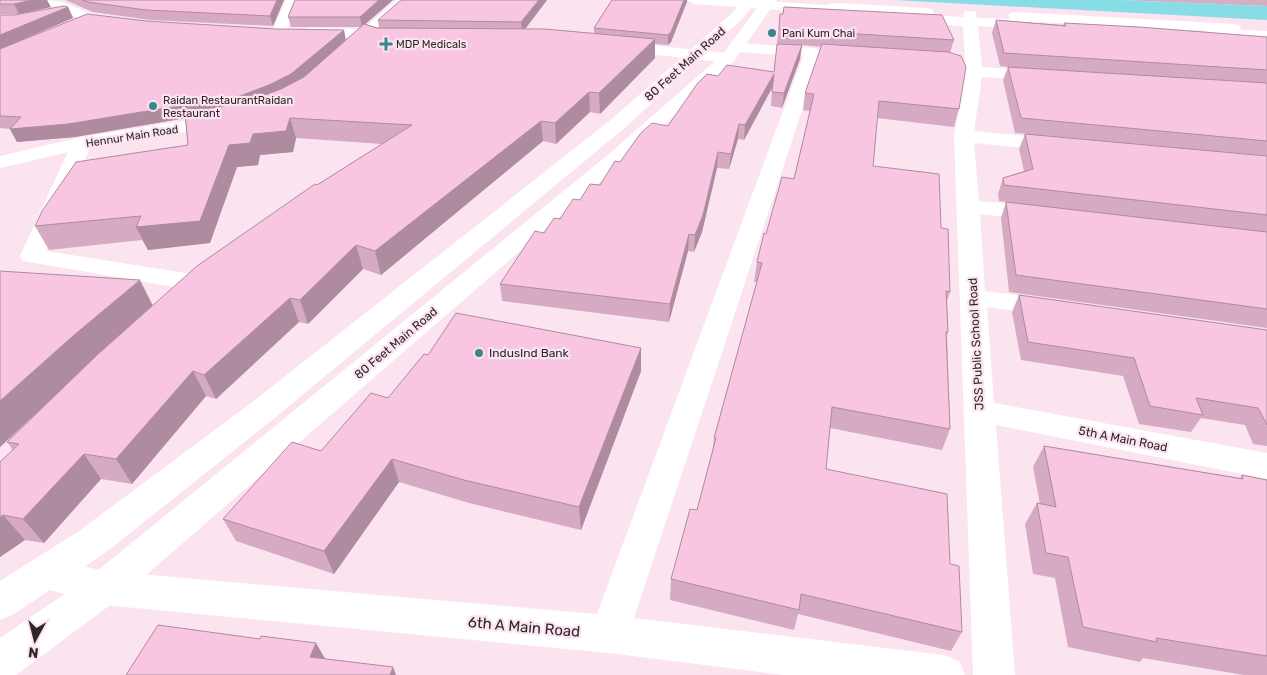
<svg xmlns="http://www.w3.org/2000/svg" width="1267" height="675" font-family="Rubik,sans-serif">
<rect width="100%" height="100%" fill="#fbe4f0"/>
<path fill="#d4aec2" d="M 1119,0 L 1267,0 L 1267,6 Z"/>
<path fill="#86dde6" d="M 894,0 L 1119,0 L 1267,6 L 1267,20 Z"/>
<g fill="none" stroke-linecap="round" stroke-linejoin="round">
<g fill="#fff" fill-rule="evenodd">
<path d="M 42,0 C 66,0 69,6 90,13 C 101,17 114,16 125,19 L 127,22 L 125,25 L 120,26 L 84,21 L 44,3 Z"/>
<path d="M 286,0 L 300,0 L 284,36 L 274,36 L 271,33 Z"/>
<path d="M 687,0 L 754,0 L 824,5 L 838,3 L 927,8 L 932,9 L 934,12 L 932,15 L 963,17 L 965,11 L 975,11 L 977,18 L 1011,19 L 1008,16 L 1010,13 L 1015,12 L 1234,24 L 1239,25 L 1241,28 L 1240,30 L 1267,31 L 1267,41 L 1214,39 L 1209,37 L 1206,34 L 1208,31 L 1037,22 L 1040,25 L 1038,28 L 1033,29 L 978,26 L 982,67 L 1044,71 L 1050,72 L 1052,76 L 1050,80 L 1044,81 L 982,77 L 974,131 L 1059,139 L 1066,141 L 1069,145 L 1066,149 L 1059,151 L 974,143 L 979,201 L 1040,207 L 1048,209 L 1051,214 L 1048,219 L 1040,221 L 980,214 L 985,291 L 1053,300 L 1062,302 L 1066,308 L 1062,314 L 1053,316 L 987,307 L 994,403 L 1267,453 L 1267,479 L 996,425 L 1015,675 L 973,675 L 954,136 L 965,73 L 952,68 L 950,65 L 952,62 L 958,60 L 965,62 L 963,26 L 906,22 L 901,21 L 899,18 L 901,15 L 838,11 L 836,15 L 831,16 L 821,13 L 694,4 Z"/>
<path d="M 308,28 L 367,29 L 394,36 L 397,39 L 394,42 L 381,44 L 365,38 L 303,36 L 300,33 L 303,30 Z"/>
<path d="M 619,42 L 728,53 L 734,55 L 736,58 L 734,61 L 728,63 L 613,50 L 611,47 L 613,44 Z"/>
<path d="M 736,43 L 813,48 L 819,50 L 821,53 L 634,618 L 944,655 L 959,661 L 965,675 L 784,675 L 609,653 L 104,605 L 32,585 L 26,573 L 32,561 L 45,557 L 104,571 L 597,614 L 803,57 L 730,51 L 728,48 L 730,45 Z"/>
<path d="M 82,137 L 89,139 L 92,143 L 46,251 L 198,275 L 207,278 L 211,283 L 207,288 L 198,291 L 23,261 L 20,256 L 72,143 L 75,139 Z"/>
</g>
<g fill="#fff" fill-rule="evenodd">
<path d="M 396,0 L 411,0 L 353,55 L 341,55 L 339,52 L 341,49 Z"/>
<path d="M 744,0 L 758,0 L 742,19 L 627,126 L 277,416 L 105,553 L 14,614 L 0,620 L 0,581 L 79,531 L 255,400 L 613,118 L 732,13 Z"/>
<path d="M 763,0 L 777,0 L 734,61 L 623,162 L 117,600 L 16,675 L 0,675 L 0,638 L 91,576 L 609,154 L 722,55 Z"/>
<path d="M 222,115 L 229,117 L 231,121 L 229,125 L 82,149 L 0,168 L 0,156 L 82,137 Z"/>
</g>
</g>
<g fill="#d6aac2">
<path d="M 0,0 L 51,7 L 19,14 L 0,14 Z"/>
<path d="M 65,0 L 284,0 L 273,26 L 150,20 L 93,12 Z"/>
<path d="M 393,0 L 365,24 L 379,28 L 378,20 L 547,0 L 525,29 L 594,33 L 594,28 L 612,0 L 687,0 L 671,42 L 668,45 L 655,44 L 655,58 L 600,114 L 590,112 L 556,144 L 543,141 L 381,275 L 363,269 L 308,324 L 299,322 L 216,399 L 206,396 L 132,484 L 101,479 L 44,543 L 25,540 L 0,557 L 0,462 L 13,450 L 7,442 L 58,393 L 0,447 L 0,271 L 153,305 L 317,185 L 382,144 L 296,138 L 293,152 L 260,155 L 258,165 L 237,167 L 210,243 L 148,250 L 142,240 L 49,250 L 35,226 L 188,145 L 185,118 L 75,137 L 17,142 L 10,129 L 0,128 L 0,15 L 14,15 L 68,7 L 73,18 L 5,47 L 146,21 L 346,40 L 361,27 L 291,27 L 288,17 Z"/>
<path d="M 784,7 L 954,40 L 950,53 L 959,109 L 954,127 L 877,118 L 873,166 L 941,228 L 950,292 L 947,301 L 948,332 L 947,336 L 950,429 L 942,450 L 830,428 L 826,469 L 950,564 L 962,632 L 951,651 L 798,614 L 794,630 L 670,600 L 671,579 L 697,510 L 712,454 L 714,438 L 757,282 L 754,282 L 757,262 L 766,234 L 794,179 L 810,111 L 803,110 L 805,93 L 821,47 L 802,45 L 800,59 L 782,108 L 771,106 L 772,88 L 744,140 L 738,139 L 729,169 L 717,168 L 702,232 L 694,252 L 688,251 L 669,322 L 502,301 L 500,284 L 544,233 L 560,219 L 580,200 L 600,185 L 620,162 L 668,126 L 718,76 L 774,72 L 801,45 L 777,44 L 780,14 L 783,14 Z"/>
<path d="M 996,20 L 1063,25 L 1064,23 L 1267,37 L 1267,328 L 1009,292 L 1001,218 L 1006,202 L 999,201 L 998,194 L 1003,178 L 1024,171 L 1019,149 L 1025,134 L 1071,138 L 1015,133 L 1003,80 L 1008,67 L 1000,66 L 992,33 Z"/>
<path d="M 1019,295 L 1267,330 L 1267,446 L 1253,444 L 1245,425 L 1201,418 L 1191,432 L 1139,424 L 1123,376 L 1021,360 L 1012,312 Z"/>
<path d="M 641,348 L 641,371 L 581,530 L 469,503 L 399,482 L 334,574 L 236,541 L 223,519 L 321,451 L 388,398 L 428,355 Z"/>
<path d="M 1044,446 L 1240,478 L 1242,475 L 1267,480 L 1267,675 L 1244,675 L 1143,658 L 1140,662 L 1068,647 L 1055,578 L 1033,574 L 1025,524 L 1037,503 L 1040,504 L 1033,467 Z"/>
</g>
<g fill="#ae8b9e">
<path d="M 32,0 L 47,0 L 51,7 L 19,14 L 14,4 Z"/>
<path d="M 277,0 L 284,0 L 273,26 L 270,16 Z"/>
<path d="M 379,0 L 393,0 L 362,27 L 360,17 Z"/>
<path d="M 539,0 L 547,0 L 522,33 L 521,22 Z"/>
<path d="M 684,0 L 687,0 L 687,2 L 671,42 L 668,45 L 668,35 Z"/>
<path d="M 68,7 L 73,18 L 0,49 L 0,35 Z"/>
<path d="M 344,30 L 346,41 L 295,85 L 245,108 L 75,137 L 17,142 L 10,129 Z"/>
<path d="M 655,39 L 655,58 L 600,114 L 599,93 Z"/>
<path d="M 802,45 L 800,59 L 782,108 L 784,93 Z"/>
<path d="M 774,74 L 772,88 L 744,140 L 745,125 Z"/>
<path d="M 589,92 L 590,112 L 556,144 L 555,123 Z"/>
<path d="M 290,118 L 296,138 L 293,152 L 260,155 L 258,165 L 237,167 L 210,243 L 148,250 L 136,227 L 229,145 Z"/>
<path d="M 541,121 L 543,141 L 381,275 L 375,251 Z"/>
<path d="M 739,124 L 738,139 L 729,169 L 731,154 Z"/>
<path d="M 718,152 L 717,168 L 702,232 L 694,252 L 695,235 Z"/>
<path d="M 689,234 L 688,251 L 669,322 L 670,304 Z"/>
<path d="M 356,245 L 363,269 L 308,324 L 300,300 Z"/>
<path d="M 140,280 L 153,306 L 90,363 L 0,447 L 0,401 L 73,336 Z"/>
<path d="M 290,298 L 299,322 L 216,399 L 204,375 Z"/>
<path d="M 641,348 L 641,371 L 581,530 L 579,507 Z"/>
<path d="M 193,371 L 206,396 L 132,484 L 116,459 Z"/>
<path d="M 84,454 L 101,479 L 44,543 L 23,519 Z"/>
<path d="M 392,459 L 399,482 L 334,574 L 324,551 Z"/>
<path d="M 3,515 L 25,540 L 0,557 L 0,518 Z"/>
<path d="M 316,643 L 327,662 L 310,657 Z"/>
<path d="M 393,667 L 396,675 L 390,675 Z"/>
</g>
<g fill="#f9c6e1" stroke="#ae8b9e">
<path d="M 0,0 L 32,0 L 14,4 L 0,4 Z"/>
<path d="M 83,0 L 277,0 L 270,16 L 146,10 L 88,2 Z"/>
<path d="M 295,0 L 379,0 L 360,17 L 288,17 Z"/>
<path d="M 401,0 L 539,0 L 521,22 L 378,20 Z"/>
<path d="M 612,0 L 684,0 L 671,32 L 668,35 L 594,28 Z"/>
<path d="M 64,6 L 68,7 L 0,35 L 0,15 L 14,15 Z"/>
<path d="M 784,7 L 942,15 L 954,40 L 779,29 L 780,14 L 783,14 Z"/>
<path d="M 87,14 L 146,21 L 276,29 L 344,30 L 291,74 L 269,85 L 240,96 L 68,124 L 10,129 L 21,117 L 0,116 L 0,49 Z"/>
<path d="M 996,20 L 1066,26 L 1064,23 L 1139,27 L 1267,37 L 1267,70 L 1004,53 Z"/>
<path d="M 364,24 L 377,28 L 545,29 L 655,39 L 599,93 L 589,92 L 555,123 L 541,121 L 375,251 L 356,245 L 300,300 L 290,298 L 204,375 L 193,371 L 116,459 L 84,454 L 23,519 L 3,515 L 0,518 L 0,462 L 19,444 L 7,442 L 97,355 L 197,266 L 315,184 L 317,185 L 412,125 L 290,118 L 286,131 L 253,134 L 250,143 L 229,145 L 200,221 L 136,227 L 141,216 L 35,226 L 42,211 L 76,162 L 188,145 L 185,112 L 243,103 L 281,89 L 304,77 Z"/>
<path d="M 777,44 L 802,45 L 784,93 L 772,92 L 774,74 L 745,125 L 739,124 L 731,154 L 718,152 L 703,215 L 695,235 L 689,234 L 670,304 L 500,284 L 535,231 L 544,233 L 554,218 L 560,219 L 573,199 L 580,200 L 590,184 L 600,185 L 615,161 L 620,162 L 640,134 L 652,123 L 668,126 L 697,84 L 707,74 L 718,76 L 727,65 L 774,72 Z"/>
<path d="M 822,44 L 948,52 L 961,56 L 966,67 L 959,109 L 879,101 L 873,166 L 939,174 L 941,228 L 948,229 L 950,292 L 946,291 L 948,332 L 946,332 L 950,429 L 832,407 L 826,469 L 947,494 L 950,564 L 959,566 L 962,632 L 801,594 L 799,610 L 671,579 L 690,509 L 697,510 L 716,438 L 714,438 L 762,263 L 757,262 L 764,233 L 766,234 L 782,177 L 794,179 L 814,94 L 805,93 Z"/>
<path d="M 1008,67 L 1267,83 L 1267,141 L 1021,118 Z"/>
<path d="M 1025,134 L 1267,156 L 1267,215 L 1004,185 L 1003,178 L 1033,169 Z"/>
<path d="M 1006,202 L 1267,232 L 1267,309 L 1016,275 Z"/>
<path d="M 0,271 L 140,280 L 73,336 L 0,401 Z"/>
<path d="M 1019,295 L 1267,330 L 1267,425 L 1258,408 L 1196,398 L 1203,415 L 1150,406 L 1134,358 L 1028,342 Z"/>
<path d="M 456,313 L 641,348 L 579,507 L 464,480 L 392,459 L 324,551 L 223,519 L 292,442 L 321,451 L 371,393 L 388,398 L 424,354 L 428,355 Z"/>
<path d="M 1044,446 L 1243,479 L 1242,475 L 1267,480 L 1267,656 L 1156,638 L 1157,642 L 1083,627 L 1068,557 L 1046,553 L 1037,503 L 1056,507 Z"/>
<path d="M 158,625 L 260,639 L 261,636 L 316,643 L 310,657 L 393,667 L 390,675 L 126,675 Z"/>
</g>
<g fill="#3d858c" stroke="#fbe4f0" stroke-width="2">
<circle cx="772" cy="33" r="5"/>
<path d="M383.5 36.5h5v5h5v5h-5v5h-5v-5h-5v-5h5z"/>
<circle cx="153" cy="106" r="5"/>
<circle cx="479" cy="353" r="5"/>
</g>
<g text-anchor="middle" stroke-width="4.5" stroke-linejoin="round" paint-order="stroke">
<g font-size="11" fill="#2e262b" stroke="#fbe4f0" text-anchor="start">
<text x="782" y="37">Pani Kum Chai</text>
<text x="396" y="48">MDP Medicals</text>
<text x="163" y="104">Raidan RestaurantRaidan<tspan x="163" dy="13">Restaurant</tspan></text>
</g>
<g font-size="11" fill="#2e262b" stroke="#fbe4f0">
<text transform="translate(132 136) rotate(-9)" y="4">Hennur Main Road</text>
</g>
<g font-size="12" fill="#2e262b" stroke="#fbe4f0">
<text transform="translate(685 64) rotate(-42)" y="4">80 Feet Main Road</text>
<text transform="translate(396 343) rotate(-40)" y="4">80 Feet Main Road</text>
<text transform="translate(976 344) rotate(-93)" y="4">JSS Public School Road</text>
<text transform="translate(1123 439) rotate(11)" y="4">5th A Main Road</text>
</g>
<g font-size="12" fill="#2e262b" stroke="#fbe4f0" text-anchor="start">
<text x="489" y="357">IndusInd Bank</text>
</g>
<g font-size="15" fill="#2e262b" stroke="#fbe4f0">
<text transform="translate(524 627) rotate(5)" y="5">6th A Main Road</text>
</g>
</g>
<g transform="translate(35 640) rotate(187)" stroke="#fbe4f0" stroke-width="4" paint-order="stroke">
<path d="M0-4L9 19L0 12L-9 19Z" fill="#2e262b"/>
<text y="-8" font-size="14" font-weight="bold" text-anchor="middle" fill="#2e262b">N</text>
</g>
</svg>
